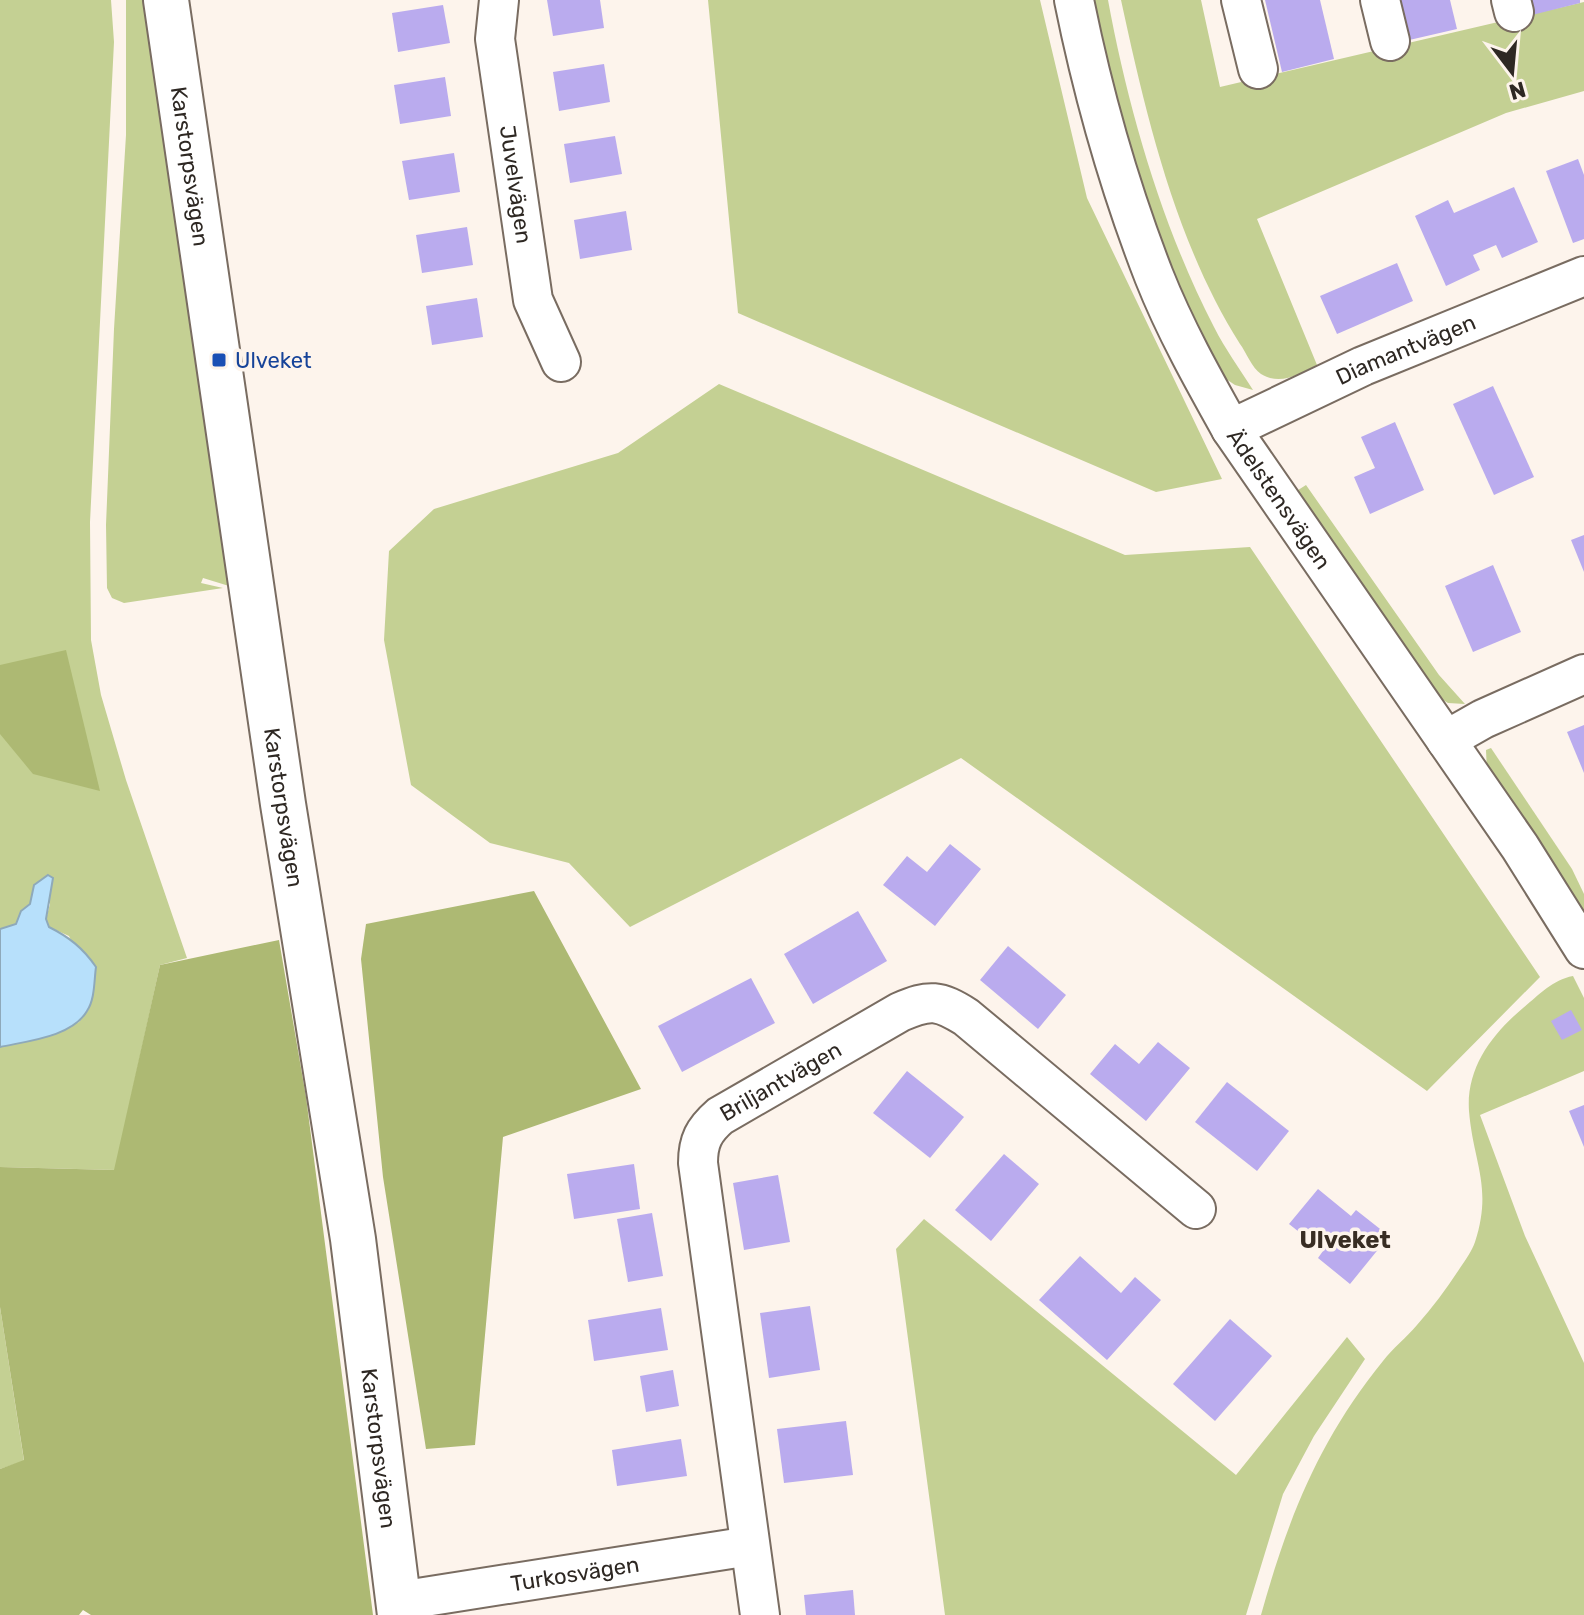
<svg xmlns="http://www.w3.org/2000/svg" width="1584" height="1615" font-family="Rubik,sans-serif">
<rect width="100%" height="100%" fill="#fdf4ec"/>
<g fill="#c4d093">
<path d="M 0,0 L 111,0 L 114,42 L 90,522 L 91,640 L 101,695 L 126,780 L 187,958 L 160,965 L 115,1170 L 0,1167 L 0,1047 L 30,1040 L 79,1022 L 89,1009 L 94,990 L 69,936 L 49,927 L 46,919 L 50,904 L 34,885 L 30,904 L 21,911 L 16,924 L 0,929 Z"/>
<path d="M 126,0 L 144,0 L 229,586 L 203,578 L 201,583 L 223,588 L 124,603 L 112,598 L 107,588 L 106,525 L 114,329 L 126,135 Z"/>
<path d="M 708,0 L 1040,0 L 1087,198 L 1222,479 L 1156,492 L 738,313 Z"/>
<path d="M 1093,0 L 1108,0 C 1128,109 1163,229 1214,327 C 1225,349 1240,369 1253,390 L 1235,385 L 1223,377 L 1208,350 L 1153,224 L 1114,101 Z"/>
<path d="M 1121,0 L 1201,0 L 1220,87 L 1584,2 L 1584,91 L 1506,113 L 1257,219 L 1317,365 C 1299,374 1281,386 1261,374 C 1252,368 1246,352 1240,344 C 1176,243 1146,116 1121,0 Z"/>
<path d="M 719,384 L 1125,555 L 1250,547 L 1540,977 L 1427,1091 L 961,758 L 630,927 L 569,863 L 490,843 L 411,785 L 384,640 L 389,551 L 434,509 L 618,453 Z"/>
<path d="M 1306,485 L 1439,675 L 1465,704 L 1448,703 L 1435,695 L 1295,492 Z"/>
<path d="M 1491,748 L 1572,869 L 1584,894 L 1584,917 L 1487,771 L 1486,750 Z"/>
<path d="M 1573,976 L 1584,998 L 1584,1071 L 1480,1115 L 1525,1236 L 1584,1363 L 1584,1615 L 1261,1615 C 1288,1518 1319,1440 1383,1361 C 1393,1348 1406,1338 1417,1325 C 1433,1307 1447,1288 1460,1268 C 1466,1259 1472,1251 1475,1242 C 1493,1187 1473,1162 1469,1111 C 1466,1068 1492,1034 1523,1008 C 1539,995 1552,980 1573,976 Z"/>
<path d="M 924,1219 L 1236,1475 L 1347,1337 L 1365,1359 L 1314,1436 L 1283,1494 L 1246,1615 L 945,1615 L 896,1249 Z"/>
<path d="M 0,1307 L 24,1461 L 0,1469 Z"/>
</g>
<g fill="#adb973">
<path d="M 66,650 L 100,791 L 33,774 L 0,734 L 0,665 Z"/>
<path d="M 534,891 L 641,1089 L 503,1137 L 475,1445 L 426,1449 L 383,1177 L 361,959 L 366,924 Z"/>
<path d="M 279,940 L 306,1097 L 373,1615 L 91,1615 L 83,1610 L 79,1615 L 0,1615 L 0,1469 L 24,1460 L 0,1307 L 0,1167 L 114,1170 L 160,965 Z"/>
</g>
<path fill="#b7e0fb" stroke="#8ea9ba" stroke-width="2" d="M 48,875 L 53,878 L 46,919 L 49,927 C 69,937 83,948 96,967 C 94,981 95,999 87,1011 C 72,1037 27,1041 0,1047 L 0,929 L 16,924 L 21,911 L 30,904 L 34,885 Z"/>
<g fill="#baabee">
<path d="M 547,0 L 600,0 L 604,28 L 553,36 Z"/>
<path d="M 1265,0 L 1320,0 L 1334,59 L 1282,72 Z"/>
<path d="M 1395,0 L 1450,0 L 1457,29 L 1405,41 Z"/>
<path d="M 1525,0 L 1580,0 L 1580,3 L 1528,16 Z"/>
<path d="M 443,5 L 450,43 L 398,52 L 392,13 Z"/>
<path d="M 604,64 L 610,102 L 559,111 L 553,72 Z"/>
<path d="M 445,77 L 451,116 L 400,124 L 394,85 Z"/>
<path d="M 615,136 L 622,174 L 570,183 L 564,144 Z"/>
<path d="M 454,153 L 460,192 L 409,200 L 402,161 Z"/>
<path d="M 1578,159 L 1584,175 L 1584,239 L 1573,243 L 1546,171 Z"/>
<path d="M 1514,187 L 1538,242 L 1502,258 L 1496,245 L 1473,255 L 1480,270 L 1446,286 L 1415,216 L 1448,200 L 1454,213 Z"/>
<path d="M 626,211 L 632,250 L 580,259 L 574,220 Z"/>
<path d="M 467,227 L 473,265 L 422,273 L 416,235 Z"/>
<path d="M 1397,263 L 1413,301 L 1337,334 L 1320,296 Z"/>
<path d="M 477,298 L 483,337 L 432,345 L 426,306 Z"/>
<path d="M 1493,386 L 1534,477 L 1494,495 L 1453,404 Z"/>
<path d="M 1395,422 L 1424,490 L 1370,514 L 1354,477 L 1375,468 L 1361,437 Z"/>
<path d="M 1584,535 L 1584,572 L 1571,540 Z"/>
<path d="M 1493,565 L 1521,632 L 1473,652 L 1445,586 Z"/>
<path d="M 1584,725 L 1584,773 L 1567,732 Z"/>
<path d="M 950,844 L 981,869 L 935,926 L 883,885 L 907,856 L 927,872 Z"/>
<path d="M 858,911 L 887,961 L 813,1004 L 784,954 Z"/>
<path d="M 1008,946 L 1066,995 L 1038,1029 L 980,980 Z"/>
<path d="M 751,978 L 775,1023 L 682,1072 L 658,1026 Z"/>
<path d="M 1571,1010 L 1582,1030 L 1562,1040 L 1551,1021 Z"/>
<path d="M 1158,1042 L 1190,1068 L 1146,1121 L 1090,1074 L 1115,1044 L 1139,1064 Z"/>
<path d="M 907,1071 L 964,1117 L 930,1158 L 873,1113 Z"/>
<path d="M 1227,1082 L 1289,1131 L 1257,1171 L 1195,1122 Z"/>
<path d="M 1584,1105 L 1584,1147 L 1569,1111 Z"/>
<path d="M 1004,1154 L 1039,1184 L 991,1241 L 955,1210 Z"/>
<path d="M 634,1164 L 640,1209 L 574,1219 L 567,1174 Z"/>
<path d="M 778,1175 L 790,1242 L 744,1250 L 733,1183 Z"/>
<path d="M 1318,1189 L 1351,1216 L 1356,1210 L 1389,1236 L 1350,1284 L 1318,1258 L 1323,1251 L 1289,1224 Z"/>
<path d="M 652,1213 L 663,1276 L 628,1282 L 617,1219 Z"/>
<path d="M 1080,1256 L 1121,1293 L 1135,1277 L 1161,1300 L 1107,1360 L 1039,1300 Z"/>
<path d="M 810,1306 L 820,1370 L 769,1378 L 760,1313 Z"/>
<path d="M 661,1308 L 668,1350 L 594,1361 L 588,1320 Z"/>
<path d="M 1230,1319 L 1272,1356 L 1215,1421 L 1173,1384 Z"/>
<path d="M 673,1370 L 679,1406 L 646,1412 L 640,1376 Z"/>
<path d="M 846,1421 L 853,1475 L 784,1483 L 777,1429 Z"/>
<path d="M 681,1439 L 687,1476 L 617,1486 L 612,1450 Z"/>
<path d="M 853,1590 L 855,1615 L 806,1615 L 804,1595 Z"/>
</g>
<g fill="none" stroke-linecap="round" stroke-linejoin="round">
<defs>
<g id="minor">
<path id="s1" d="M 499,0 L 495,39 L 533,300 L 561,362"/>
<path id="s2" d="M 1074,0 C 1093,94 1119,186 1154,276 C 1175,329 1203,379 1231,429 L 1520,847 L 1584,949"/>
<path d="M 1241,0 L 1258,69"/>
<path d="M 1380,0 L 1390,41"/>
<path d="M 1511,0 L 1514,12"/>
<path id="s3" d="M 1231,429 L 1363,366 L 1584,276"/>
<path d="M 1446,740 L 1483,719 L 1584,674"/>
<path id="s4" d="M 399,1601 L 750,1546"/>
<path id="s5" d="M 760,1615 L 698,1163 C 698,1141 704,1130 720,1116 L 900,1012 C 930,999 939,1000 966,1017 L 1196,1209"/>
</g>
<g id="major">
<path id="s6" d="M 166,0 L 283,804 L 353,1239 L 400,1615"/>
</g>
</defs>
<use href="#minor" stroke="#796c61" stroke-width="42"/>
<use href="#major" stroke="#796c61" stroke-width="48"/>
<use href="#minor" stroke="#fff" stroke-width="38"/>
<use href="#major" stroke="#fff" stroke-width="44"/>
</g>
<rect fill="#1a4fb4" stroke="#fdf4ec" stroke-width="3" x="211" y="352" width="16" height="16" rx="4"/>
<g text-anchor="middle" stroke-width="7" stroke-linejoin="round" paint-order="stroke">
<g font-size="22" fill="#2e2823" stroke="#fdf4ec">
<text dy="8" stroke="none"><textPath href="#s6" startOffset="168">Karstorpsvägen</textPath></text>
<text dy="8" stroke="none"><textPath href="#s1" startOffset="186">Juvelvägen</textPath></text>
<text dy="8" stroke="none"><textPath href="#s3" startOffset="192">Diamantvägen</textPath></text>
<text dy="8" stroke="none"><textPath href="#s2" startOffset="544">Ädelstensvägen</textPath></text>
<text dy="8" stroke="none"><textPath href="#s6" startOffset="816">Karstorpsvägen</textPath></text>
<text dy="8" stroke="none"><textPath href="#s5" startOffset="580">Briljantvägen</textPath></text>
<text dy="8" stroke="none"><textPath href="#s6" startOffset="1464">Karstorpsvägen</textPath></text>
<text dy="8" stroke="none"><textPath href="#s4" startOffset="178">Turkosvägen</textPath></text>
</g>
<g font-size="22" fill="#164399" stroke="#fdf4ec" text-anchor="start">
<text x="235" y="368">Ulveket</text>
</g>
<g font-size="24" font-weight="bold" fill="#382d23" stroke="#fdf4ec">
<text x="1345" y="1248">Ulveket</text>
</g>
</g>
<g transform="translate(1512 72) rotate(164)" stroke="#fdf4ec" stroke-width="6" paint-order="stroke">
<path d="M0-6L14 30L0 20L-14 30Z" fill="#2e2823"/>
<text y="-12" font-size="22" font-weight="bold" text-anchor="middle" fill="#2e2823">N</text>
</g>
</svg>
